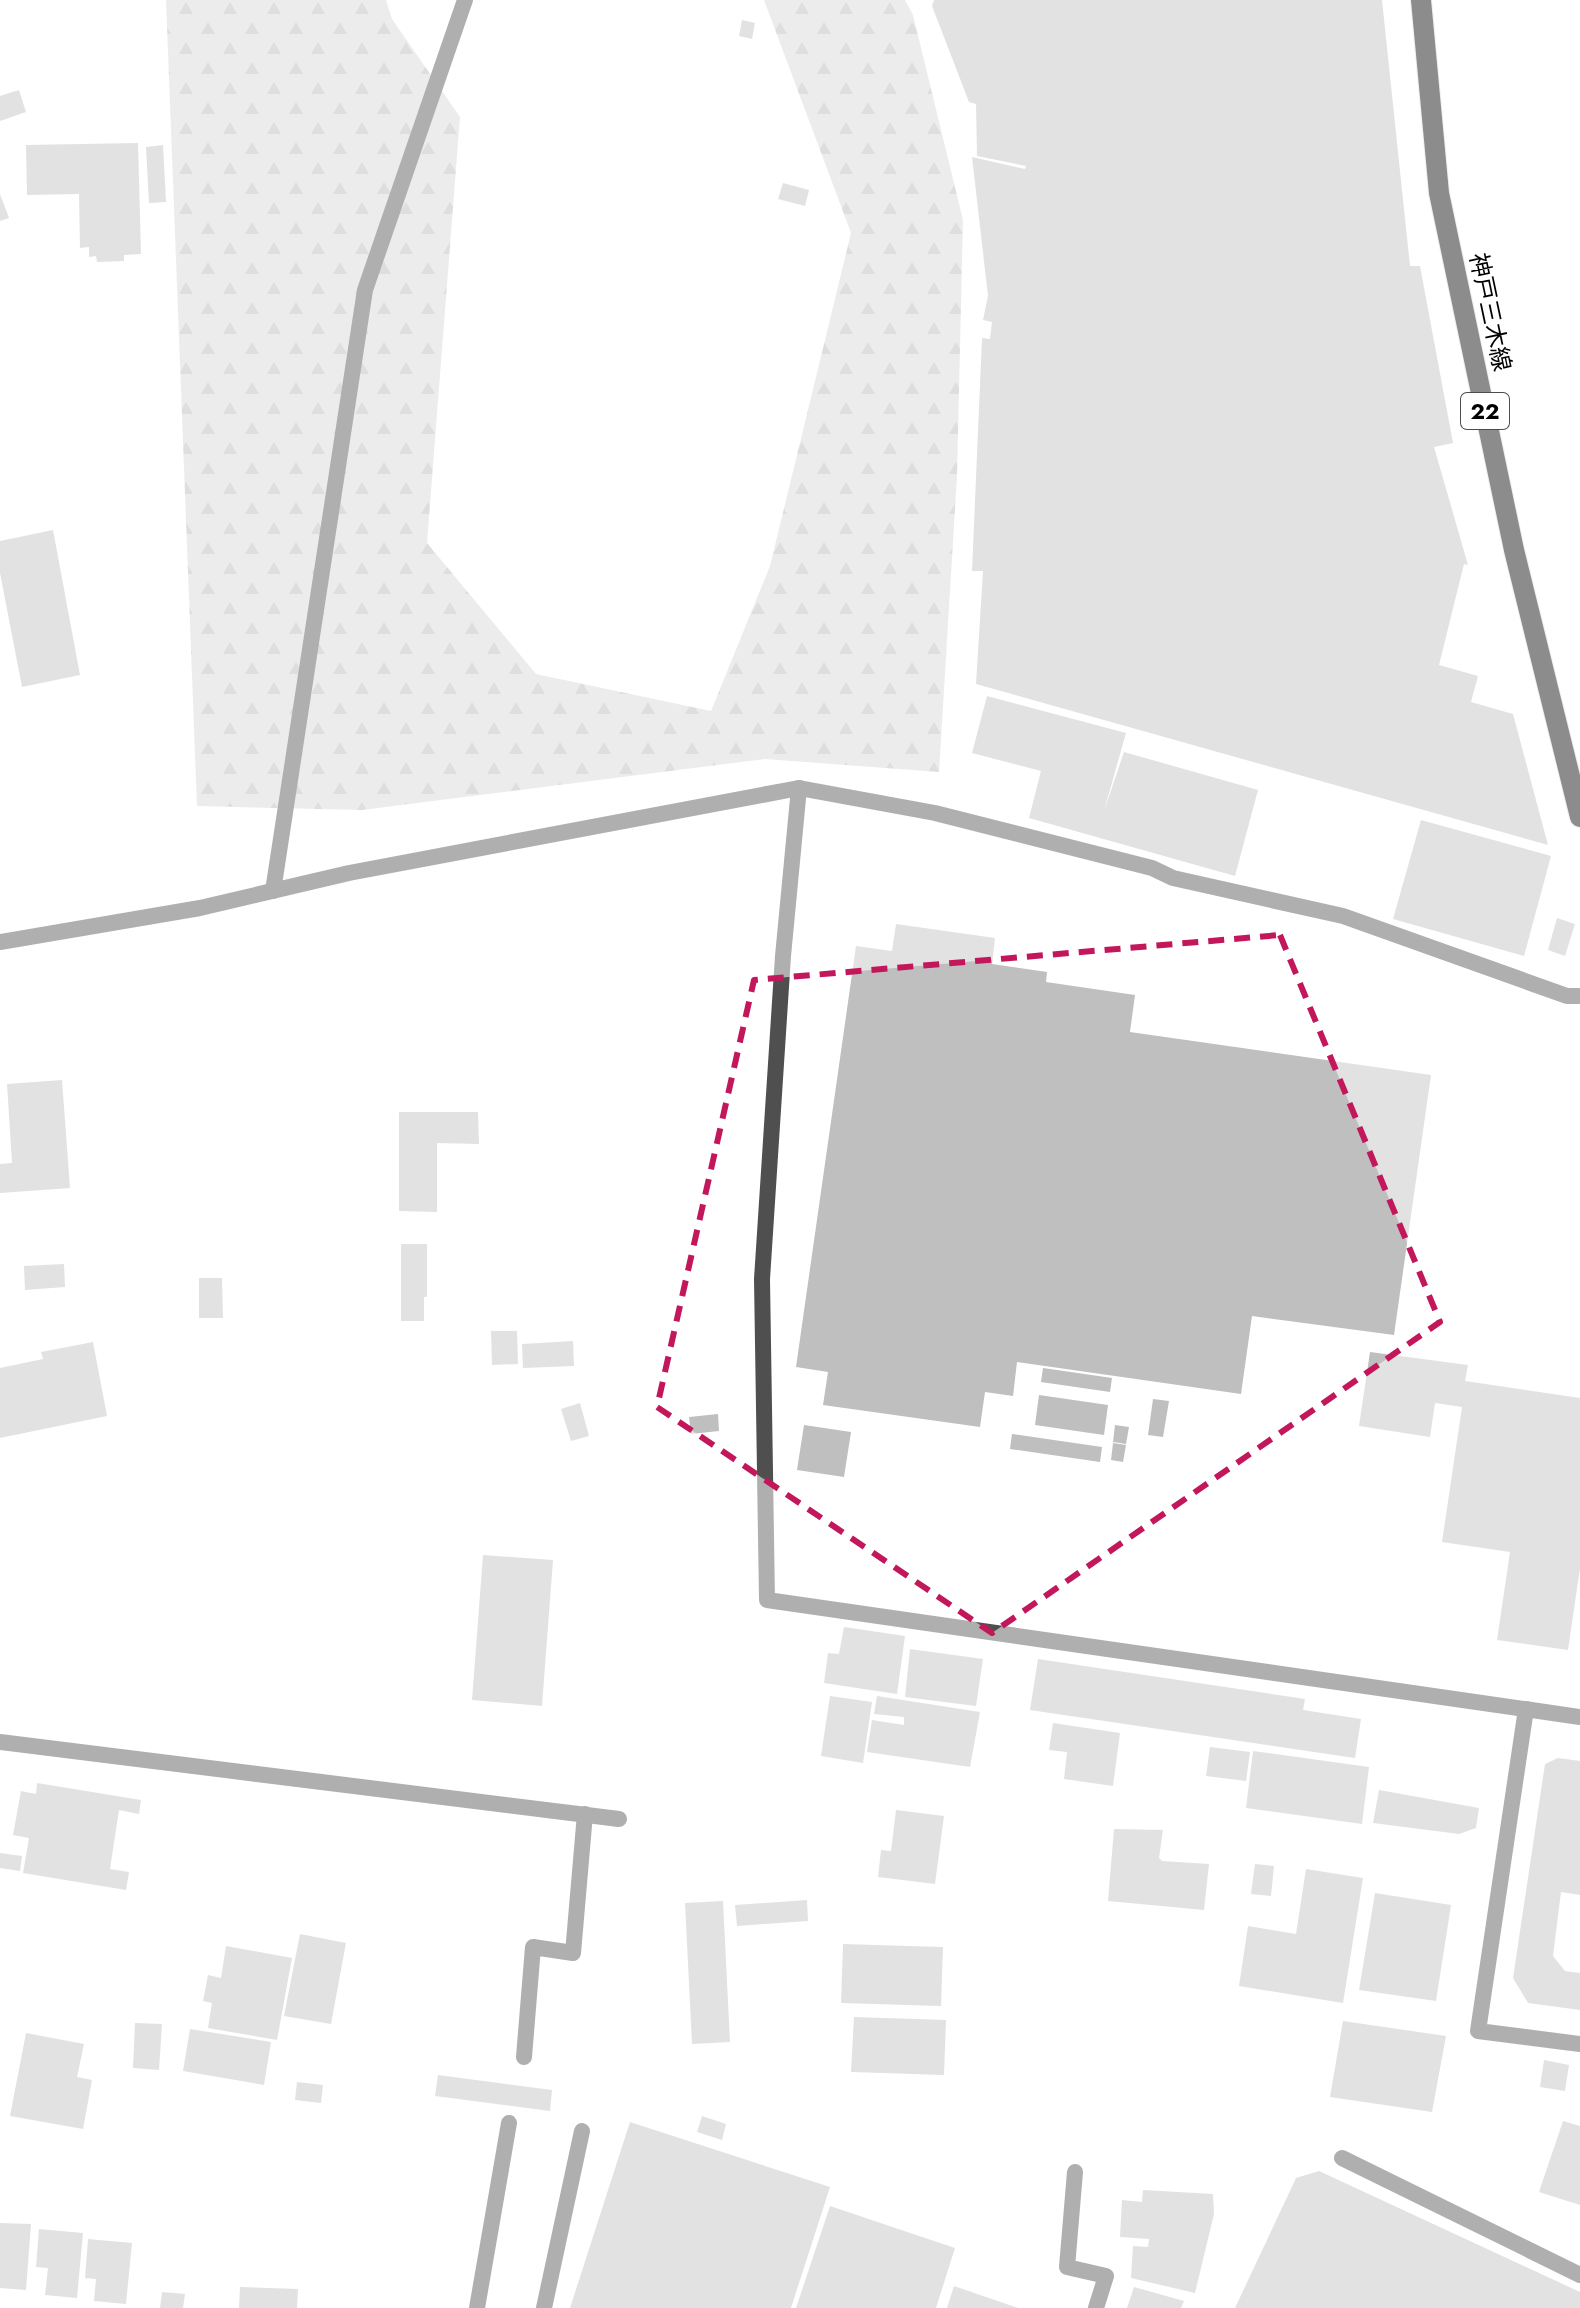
<svg xmlns="http://www.w3.org/2000/svg" width="1580" height="2308" font-family="Jost,'Noto Sans JP',sans-serif">
<defs>
<pattern id="forest-firs" width="22" height="20" patternUnits="userSpaceOnUse" patternTransform="scale(2)"><rect width="22" height="20" fill="#d6d6d6"/><path d="M5 1l3.5 6h-7zM16 11l3.5 6h-7z" fill="#b6b6b6"/></pattern>
</defs>
<rect width="100%" height="100%" fill="#fff"/>
<path fill="url(#forest-firs)" d="M 166,0 L 386,0 L 392,19 L 460,117 L 427,543 L 536,674 L 711,711 L 770,566 L 851,233 L 764,0 L 905,0 L 913,15 L 963,220 L 957,476 L 939,772 L 765,759 L 362,810 L 197,806 Z"/>
<g fill="#bfbfbf">
<path d="M 934,0 L 1382,0 L 1410,266 L 1420,266 L 1453,443 L 1434,447 L 1468,565 L 1464,564 L 1439,665 L 1478,676 L 1471,702 L 1513,714 L 1548,845 L 976,684 L 983,571 L 972,571 L 982,338 L 990,339 L 992,322 L 983,320 L 988,296 L 972,157 L 1025,169 L 1026,166 L 977,156 L 976,104 L 969,102 L 932,6 Z"/>
<path d="M 742,20 L 755,23 L 752,39 L 739,36 Z"/>
<path d="M 19,90 L 26,112 L 0,121 L 0,96 Z"/>
<path d="M 138,143 L 141,254 L 124,255 L 124,261 L 97,262 L 96,256 L 89,257 L 89,247 L 80,248 L 79,194 L 27,195 L 26,145 Z"/>
<path d="M 163,145 L 166,202 L 149,203 L 146,147 Z"/>
<path d="M 783,183 L 809,190 L 805,206 L 778,199 Z"/>
<path d="M 0,194 L 9,218 L 0,221 Z"/>
<path d="M 53,530 L 80,675 L 22,687 L 0,573 L 0,541 Z"/>
<path d="M 987,696 L 1126,733 L 1104,811 L 1124,752 L 1258,790 L 1235,876 L 1029,818 L 1041,771 L 972,753 Z"/>
<path d="M 1421,820 L 1551,856 L 1524,956 L 1393,919 Z"/>
<path d="M 1557,918 L 1575,924 L 1565,956 L 1548,950 Z"/>
<path d="M 896,924 L 995,938 L 992,964 L 1047,972 L 1046,982 L 1135,995 L 1130,1032 L 1431,1075 L 1394,1335 L 1252,1316 L 1241,1394 L 1017,1362 L 1013,1396 L 985,1392 L 980,1427 L 823,1405 L 828,1372 L 796,1367 L 856,946 L 892,951 Z"/>
<path d="M 62,1080 L 70,1188 L 0,1193 L 0,1164 L 12,1163 L 7,1084 Z"/>
<path d="M 399,1112 L 478,1112 L 479,1144 L 437,1143 L 437,1212 L 399,1211 Z"/>
<path d="M 401,1244 L 427,1244 L 427,1297 L 424,1297 L 424,1321 L 401,1321 Z"/>
<path d="M 64,1264 L 65,1287 L 25,1290 L 24,1266 Z"/>
<path d="M 199,1278 L 222,1278 L 223,1318 L 199,1318 Z"/>
<path d="M 491,1331 L 517,1331 L 518,1364 L 492,1365 Z"/>
<path d="M 573,1341 L 574,1366 L 523,1368 L 522,1344 Z"/>
<path d="M 93,1342 L 107,1416 L 0,1438 L 0,1368 L 43,1359 L 41,1352 Z"/>
<path d="M 1370,1352 L 1468,1365 L 1465,1381 L 1580,1398 L 1580,1568 L 1568,1650 L 1497,1640 L 1510,1552 L 1442,1542 L 1462,1407 L 1435,1403 L 1430,1437 L 1359,1426 Z"/>
<path d="M 1043,1368 L 1112,1378 L 1110,1392 L 1041,1382 Z"/>
<path d="M 1039,1395 L 1108,1405 L 1104,1435 L 1035,1425 Z"/>
<path d="M 1153,1399 L 1169,1401 L 1163,1437 L 1148,1435 Z"/>
<path d="M 580,1403 L 589,1436 L 571,1441 L 561,1409 Z"/>
<path d="M 718,1414 L 719,1431 L 691,1434 L 689,1417 Z"/>
<path d="M 804,1425 L 851,1432 L 844,1477 L 797,1470 Z"/>
<path d="M 1115,1425 L 1129,1427 L 1126,1444 L 1113,1442 Z"/>
<path d="M 1012,1434 L 1102,1447 L 1100,1462 L 1010,1449 Z"/>
<path d="M 1113,1443 L 1126,1445 L 1123,1462 L 1111,1460 Z"/>
<path d="M 483,1555 L 553,1560 L 542,1706 L 472,1700 Z"/>
<path d="M 844,1627 L 905,1636 L 897,1694 L 824,1683 L 828,1653 L 839,1654 Z"/>
<path d="M 910,1649 L 983,1659 L 976,1706 L 905,1697 Z"/>
<path d="M 1038,1659 L 1305,1699 L 1303,1710 L 1361,1719 L 1355,1758 L 1030,1710 Z"/>
<path d="M 830,1696 L 872,1702 L 863,1763 L 821,1756 Z"/>
<path d="M 877,1696 L 980,1712 L 970,1767 L 867,1752 L 872,1720 L 904,1725 L 904,1717 L 874,1714 Z"/>
<path d="M 1053,1723 L 1120,1733 L 1113,1786 L 1064,1779 L 1067,1752 L 1049,1750 Z"/>
<path d="M 1210,1747 L 1250,1752 L 1246,1781 L 1206,1776 Z"/>
<path d="M 1253,1751 L 1369,1767 L 1362,1824 L 1246,1808 Z"/>
<path d="M 1558,1758 L 1580,1761 L 1580,1895 L 1561,1892 L 1553,1956 L 1565,1971 L 1580,1973 L 1580,2010 L 1528,2003 L 1513,1978 L 1545,1764 Z"/>
<path d="M 37,1783 L 141,1800 L 139,1814 L 119,1810 L 110,1869 L 129,1872 L 126,1890 L 23,1873 L 29,1838 L 13,1835 L 21,1791 L 36,1794 Z"/>
<path d="M 1379,1790 L 1479,1808 L 1476,1828 L 1459,1834 L 1373,1823 Z"/>
<path d="M 896,1810 L 944,1816 L 935,1884 L 878,1877 L 881,1850 L 891,1851 Z"/>
<path d="M 1114,1829 L 1163,1830 L 1159,1858 L 1162,1861 L 1209,1864 L 1204,1910 L 1108,1901 Z"/>
<path d="M 0,1853 L 22,1856 L 20,1871 L 0,1868 Z"/>
<path d="M 1255,1864 L 1274,1866 L 1271,1896 L 1251,1894 Z"/>
<path d="M 1306,1869 L 1363,1878 L 1343,2003 L 1239,1986 L 1248,1926 L 1296,1934 Z"/>
<path d="M 1375,1893 L 1451,1905 L 1436,2001 L 1359,1990 Z"/>
<path d="M 807,1900 L 808,1921 L 737,1926 L 735,1905 Z"/>
<path d="M 723,1901 L 730,2042 L 692,2044 L 685,1903 Z"/>
<path d="M 300,1934 L 346,1943 L 331,2024 L 284,2016 Z"/>
<path d="M 843,1944 L 943,1947 L 941,2006 L 841,2003 Z"/>
<path d="M 226,1946 L 292,1958 L 277,2040 L 208,2028 L 212,2003 L 203,2001 L 208,1975 L 221,1978 Z"/>
<path d="M 854,2017 L 946,2020 L 944,2075 L 851,2072 Z"/>
<path d="M 1343,2021 L 1446,2036 L 1432,2112 L 1330,2097 Z"/>
<path d="M 135,2023 L 162,2024 L 159,2070 L 133,2068 Z"/>
<path d="M 190,2029 L 271,2042 L 264,2085 L 183,2071 Z"/>
<path d="M 26,2033 L 84,2044 L 77,2077 L 92,2080 L 83,2129 L 10,2116 Z"/>
<path d="M 1544,2060 L 1569,2065 L 1565,2091 L 1540,2087 Z"/>
<path d="M 438,2075 L 552,2090 L 550,2111 L 435,2096 Z"/>
<path d="M 297,2082 L 323,2085 L 321,2103 L 295,2100 Z"/>
<path d="M 702,2116 L 726,2124 L 722,2140 L 697,2132 Z"/>
<path d="M 1563,2121 L 1580,2126 L 1580,2205 L 1539,2192 Z"/>
<path d="M 630,2122 L 830,2187 L 791,2308 L 570,2308 Z"/>
<path d="M 1319,2171 L 1580,2292 L 1580,2308 L 1235,2308 L 1296,2178 Z"/>
<path d="M 1143,2190 L 1213,2194 L 1214,2214 L 1195,2293 L 1131,2278 L 1133,2246 L 1148,2247 L 1149,2239 L 1120,2237 L 1122,2200 L 1142,2202 Z"/>
<path d="M 830,2206 L 955,2248 L 936,2308 L 796,2308 Z"/>
<path d="M 0,2223 L 31,2224 L 26,2290 L 0,2288 Z"/>
<path d="M 39,2229 L 83,2233 L 77,2298 L 45,2295 L 48,2268 L 36,2267 Z"/>
<path d="M 88,2239 L 132,2243 L 126,2304 L 94,2301 L 96,2279 L 85,2278 Z"/>
<path d="M 954,2286 L 1018,2308 L 947,2308 Z"/>
<path d="M 240,2287 L 298,2289 L 297,2308 L 239,2308 Z"/>
<path d="M 1134,2287 L 1184,2301 L 1181,2308 L 1127,2308 Z"/>
<path d="M 162,2292 L 185,2294 L 183,2308 L 160,2308 Z"/>
</g>
<g fill="none" stroke-linecap="round" stroke-linejoin="round">
<defs>
<path id="primary" d="M 1421,0 L 1439,193 L 1514,550 L 1580,817"/>
</defs>
<use href="#primary" stroke="#dbdbdb" stroke-width="22"/>
<g stroke="#4f4f4f" stroke-width="16">
<path d="M 0,1742 L 619,1819"/>
<path d="M 524,2057 L 533,1947 L 573,1953 L 585,1814"/>
<path d="M 1342,2158 L 1580,2275"/>
<path d="M 1075,2172 L 1067,2267 L 1106,2276 L 1096,2308"/>
<path d="M 477,2308 L 509,2123"/>
<path d="M 544,2308 L 582,2131"/>
</g>
<g stroke="#4f4f4f" stroke-width="16">
<path d="M 799,788 L 783,956 L 762,1279 L 767,1600 L 1580,1717"/>
<path d="M 273,891 L 365,290 L 465,0"/>
<path d="M 0,942 L 200,908 L 349,873 L 799,788 L 935,813 L 1152,868 L 1173,878 L 1343,916 L 1567,996 L 1580,996"/>
<path d="M 1526,1709 L 1478,2031 L 1580,2044"/>
</g>
<use href="#primary" stroke="#000" stroke-width="20"/>
</g>
<path d="M0 0H1580V2308H0ZM 1280,935 L 1440,1322 L 992,1633 L 657,1407 L 754,980 Z" fill="#fff" fill-opacity=".55" fill-rule="evenodd"/>
<path fill="none" stroke="#c2185b" stroke-width="6" stroke-dasharray="16 10" stroke-linejoin="round" d="M 1280,935 L 1440,1322 L 992,1633 L 657,1407 L 754,980 Z"/>
<g text-anchor="middle" stroke-width="6" stroke-linejoin="round" paint-order="stroke">
<rect fill="#fff" stroke="#4c4c4c" stroke-width="2" x="1461" y="393" width="48" height="36" rx="6"/>
<g font-size="22" font-weight="bold" fill="#000">
<text x="1485" y="419">22</text>
</g>
<g font-size="24" fill="#000" stroke="#fff">
<text transform="translate(1490 312) rotate(78)" y="8">神戸三木線</text>
</g>
</g>
</svg>
